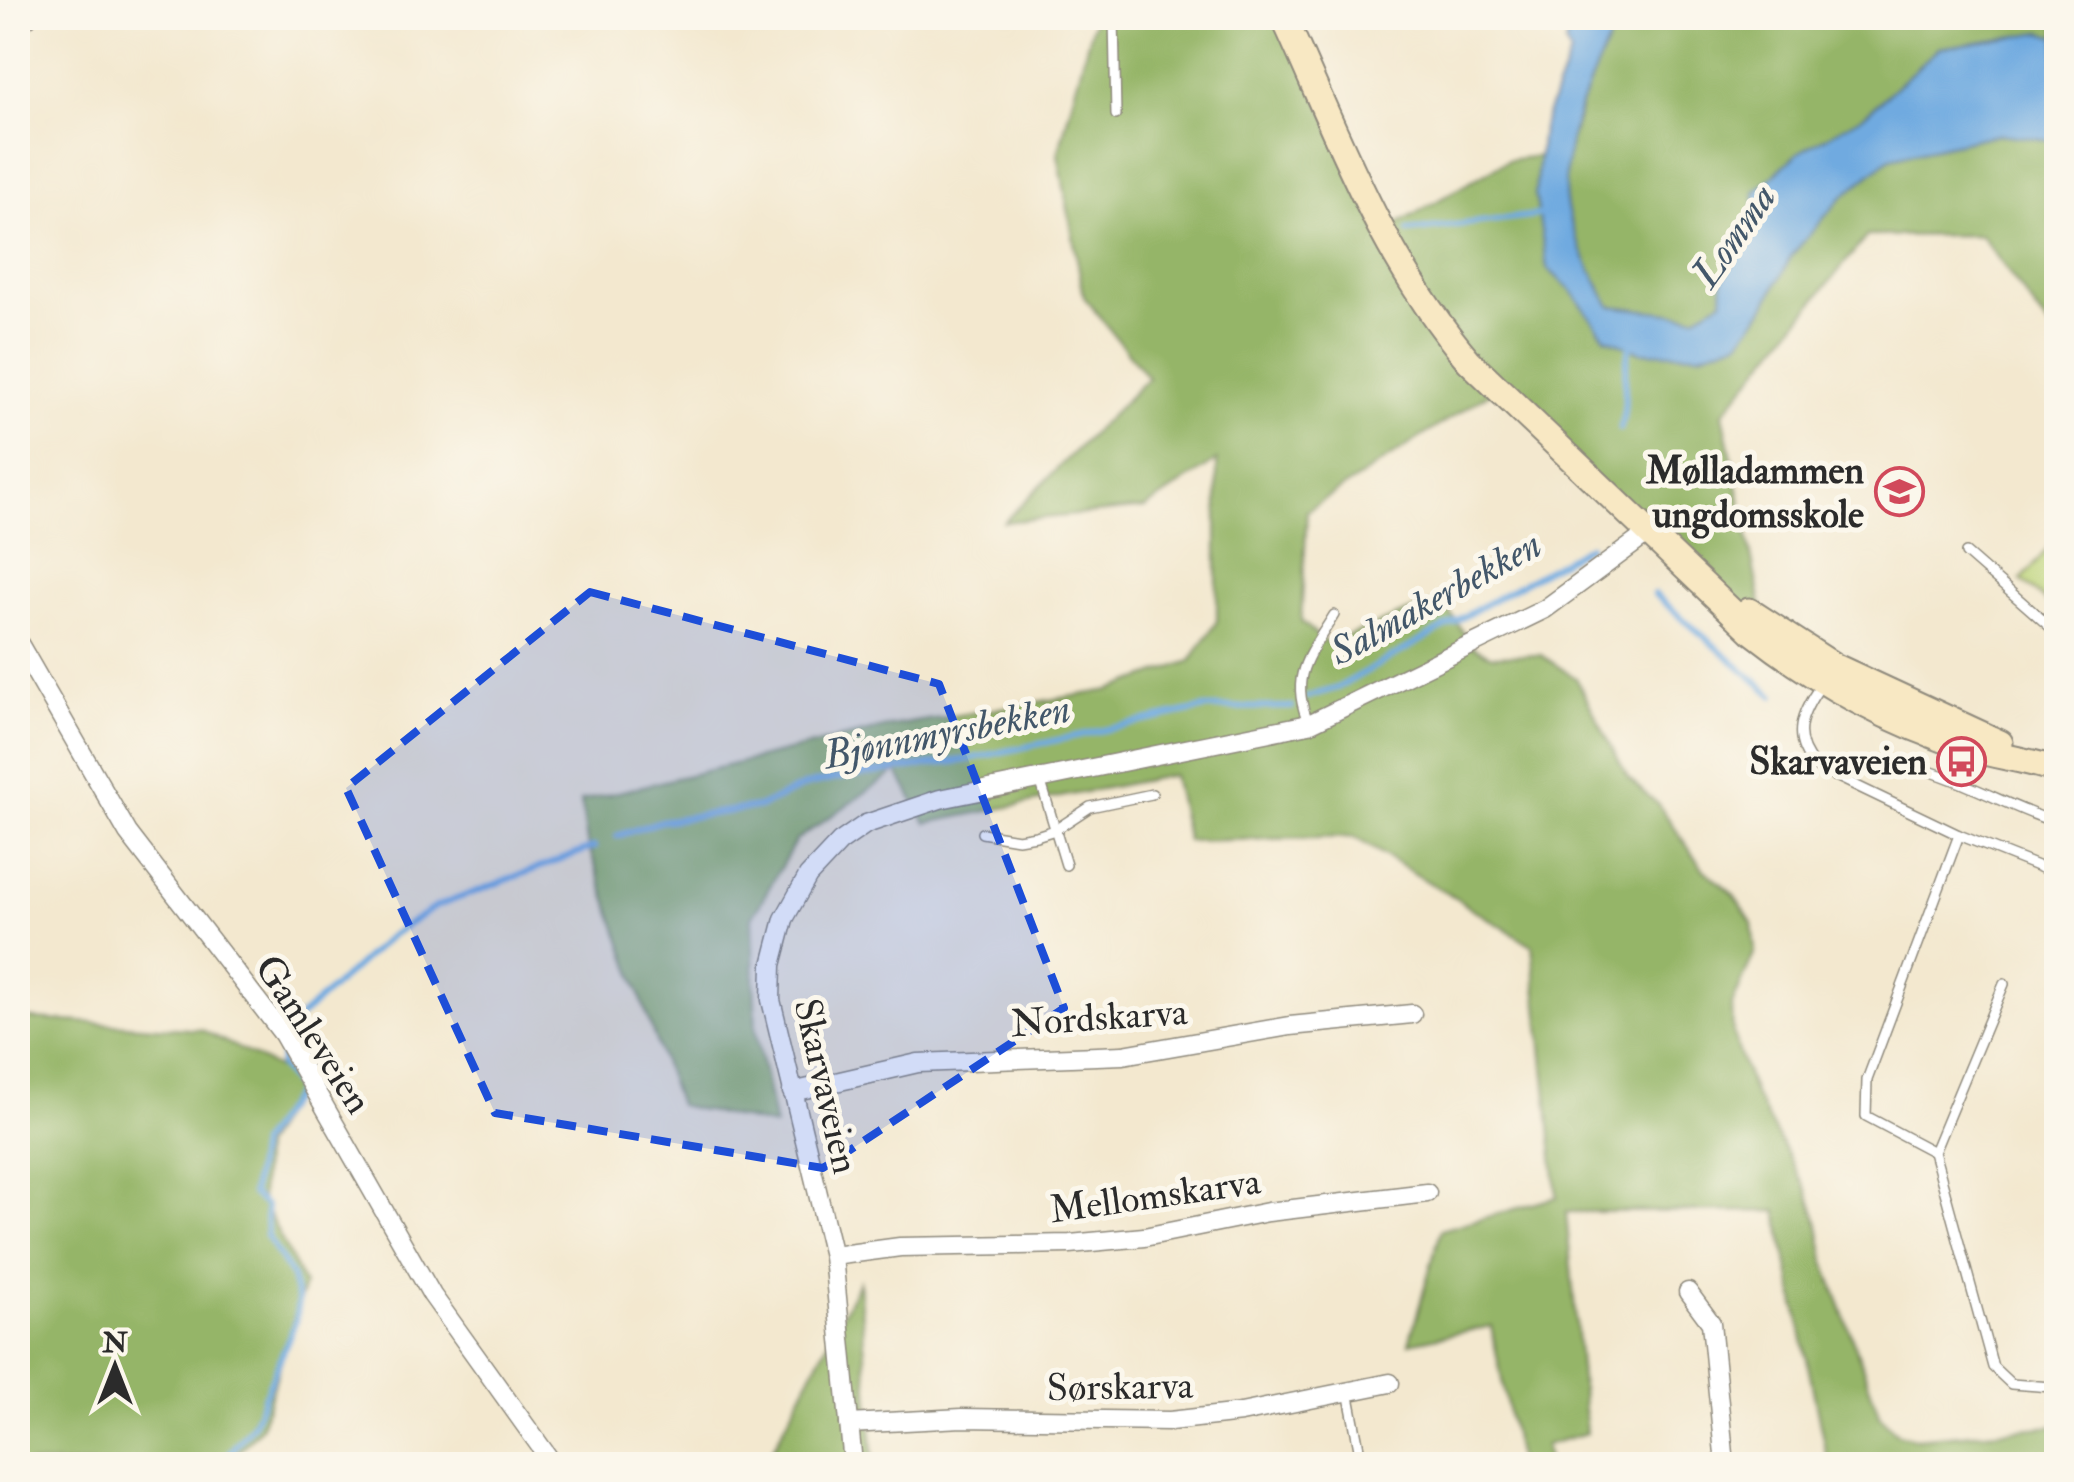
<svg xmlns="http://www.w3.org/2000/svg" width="2074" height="1482" font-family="'IM FELL Double Pica',serif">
<rect width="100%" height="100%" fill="#fbf7ec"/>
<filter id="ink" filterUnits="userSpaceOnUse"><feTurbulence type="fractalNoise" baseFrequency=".01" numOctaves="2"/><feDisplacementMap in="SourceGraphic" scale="20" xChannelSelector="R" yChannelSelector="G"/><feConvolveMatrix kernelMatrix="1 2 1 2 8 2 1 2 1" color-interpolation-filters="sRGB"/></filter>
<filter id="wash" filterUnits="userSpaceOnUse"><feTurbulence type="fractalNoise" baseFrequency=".0048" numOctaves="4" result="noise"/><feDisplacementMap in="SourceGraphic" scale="40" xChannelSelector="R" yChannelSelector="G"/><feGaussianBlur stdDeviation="2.25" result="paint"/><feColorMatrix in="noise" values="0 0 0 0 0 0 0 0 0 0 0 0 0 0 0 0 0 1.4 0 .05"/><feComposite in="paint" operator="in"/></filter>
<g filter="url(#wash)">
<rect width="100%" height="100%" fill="#f3e8cf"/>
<path fill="#bcd378" stroke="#747f52" stroke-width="2.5" d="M 2056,539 L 2056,610 L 2021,580 Z"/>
<g fill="#95b568" stroke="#60704a" stroke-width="2.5">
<path d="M 1094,18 L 1282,18 L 1380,234 L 1508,160 L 1568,152 L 1589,78 L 1620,18 L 2056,18 L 2056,337 L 1981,235 L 1867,236 L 1723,413 L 1764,620 L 1656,536 L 1497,388 L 1307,511 L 1301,621 L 1326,643 C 1367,631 1402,611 1442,601 L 1473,647 L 1492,656 L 1541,655 L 1576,678 L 1628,778 L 1659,805 L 1703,869 L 1734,895 L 1752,923 L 1755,951 L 1732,1005 L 1733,1035 L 1754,1094 L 1807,1190 L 1819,1224 L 1825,1262 L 1880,1416 L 1898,1434 L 1915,1438 L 2056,1426 L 2056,1464 L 1828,1464 L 1777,1211 L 1566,1212 L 1586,1433 L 1545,1445 L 1549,1464 L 1519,1464 L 1491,1326 L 1409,1343 L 1441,1230 L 1557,1197 L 1532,945 L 1354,837 L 1187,841 L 1173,775 L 926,823 L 897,771 L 796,840 L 752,918 L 756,1032 L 775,1126 L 678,1105 L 587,842 L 581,801 L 892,726 L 1110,690 L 1191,661 L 1217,621 L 1217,460 L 1145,508 L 1004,522 L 1148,378 L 1084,297 L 1058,154 Z"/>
<path d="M 18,1018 L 202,1030 L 303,1081 L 263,1146 L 261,1198 L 304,1285 L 261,1427 L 227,1464 L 18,1464 Z"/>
<path d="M 859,1282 L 874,1464 L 765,1464 Z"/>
</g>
<path fill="#6faae0" stroke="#4d6a86" stroke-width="2.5" d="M 1596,18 L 1620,18 C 1593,71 1552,155 1569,216 C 1578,248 1595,278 1611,306 L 1695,316 L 1722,301 L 1723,279 L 1755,228 L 1755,192 L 1798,153 L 1866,114 L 1939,48 L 2042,32 L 2056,37 L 2056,141 L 1999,134 L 1890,158 L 1841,198 L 1792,255 L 1763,310 L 1740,341 L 1701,354 L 1641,352 L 1605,337 L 1571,290 L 1547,268 L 1535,193 L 1542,128 L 1570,54 L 1565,43 L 1570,32 L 1588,28 Z"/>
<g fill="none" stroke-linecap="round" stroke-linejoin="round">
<g stroke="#6faae0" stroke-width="6">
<path d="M 1408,231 L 1545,214"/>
<path d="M 1620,429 C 1630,400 1619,371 1632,343"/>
<path d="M 1654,594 L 1774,696"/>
<path d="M 1307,697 L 1337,688 L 1589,546"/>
<path d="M 617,836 L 661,821 L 759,807 L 807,785 L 843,777 L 965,760 L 1205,708 L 1292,707"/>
<path d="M 300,1017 L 390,936 L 435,907 L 594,847"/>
<path d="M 220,1464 L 253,1424 L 296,1320 L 298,1301 L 292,1277 L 267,1236 L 266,1206 L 252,1194 L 259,1144 L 298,1090 L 280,1066 L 282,1054"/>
</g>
</g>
</g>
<g filter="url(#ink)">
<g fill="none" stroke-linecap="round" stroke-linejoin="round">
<defs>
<g id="service">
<path d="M 1114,18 L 1116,115"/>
<path d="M 1966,553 L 2056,632"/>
<path d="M 1821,685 C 1801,713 1790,738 1815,766 L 1959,835 L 2042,868"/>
<path d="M 1309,724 C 1288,676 1309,656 1334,615"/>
<path d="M 1834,776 C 1889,731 1997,806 2056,822"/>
<path d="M 1040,779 L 1066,865"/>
<path d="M 982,833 L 1018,839 L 1036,836 L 1055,830 L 1090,807 L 1152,794"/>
<path d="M 2004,984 L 1934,1152 L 1993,1367 L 2011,1384 L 2052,1387"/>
<path d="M 1934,1152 L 1866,1116 L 1867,1080 L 1959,835"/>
<path d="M 1348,1391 L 1362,1464"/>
</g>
<g id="minor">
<path d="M 18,23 L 27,18"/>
<path d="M 18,642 L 128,833 L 283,1034 L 432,1295 L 553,1464"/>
<path d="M 792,1092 L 918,1063 L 1123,1055 L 1290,1026 L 1412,1014"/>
<path d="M 833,1256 L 900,1247 L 1070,1244 L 1144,1237 L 1268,1212 L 1427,1193"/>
<path d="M 1688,1292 L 1711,1323 L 1725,1464"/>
<path d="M 849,1424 L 962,1418 L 1170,1421 L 1241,1413 L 1390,1383"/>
<path d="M 853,1464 L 833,1256 L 771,1000 L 772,965 L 784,919 L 808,876 L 840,842 L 866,824 L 940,799 L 1309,724 L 1545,609 L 1651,531"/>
</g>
<g id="secondary">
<path d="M 1284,18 C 1339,138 1382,259 1469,361 L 1753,632 C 1821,685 1890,723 1973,749 C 2000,757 2029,760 2056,770"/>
<path d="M 1749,611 L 1834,666 L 2000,743"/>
</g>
</defs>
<use href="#service" stroke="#8f8a7d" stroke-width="12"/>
<use href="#minor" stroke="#8f8a7d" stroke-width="21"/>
<use href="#secondary" stroke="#8f8a7d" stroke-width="29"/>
<use href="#service" stroke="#fff" stroke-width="9"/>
<use href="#minor" stroke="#fff" stroke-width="18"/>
<use href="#secondary" stroke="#f8e8c3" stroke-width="25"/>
</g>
</g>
<path fill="#1d4ed8" fill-opacity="0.2" stroke="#1d4ed8" stroke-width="8" stroke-dasharray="20 12" stroke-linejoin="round" d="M 590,592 L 939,684 L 1064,1008 L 823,1168 L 495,1113 L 346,788 Z"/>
<defs>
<symbol id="school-ring" viewBox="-11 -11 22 22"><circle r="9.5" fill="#fbf7ec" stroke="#d1495b" stroke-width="1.5"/><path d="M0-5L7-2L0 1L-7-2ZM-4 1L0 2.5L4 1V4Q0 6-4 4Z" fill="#d1495b"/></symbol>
<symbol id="bus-ring" viewBox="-11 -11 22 22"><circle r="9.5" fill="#fbf7ec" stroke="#d1495b" stroke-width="1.5"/><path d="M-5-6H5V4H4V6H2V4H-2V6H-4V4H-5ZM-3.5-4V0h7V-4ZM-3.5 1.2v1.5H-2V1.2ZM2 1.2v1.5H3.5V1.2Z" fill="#d1495b"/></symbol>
</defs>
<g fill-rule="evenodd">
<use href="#school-ring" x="1872" y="464" width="55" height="55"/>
<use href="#bus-ring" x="1934" y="734" width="55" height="55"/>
</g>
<g text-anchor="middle" stroke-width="10" stroke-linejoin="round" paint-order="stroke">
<g font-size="38" font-weight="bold" fill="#2b2b2b" stroke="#fbf7ec" text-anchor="end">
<text x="1864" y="483">Mølladammen<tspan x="1864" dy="44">ungdomsskole</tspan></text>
<text x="1927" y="774">Skarvaveien</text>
</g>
<g font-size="38" fill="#2b2b2b" stroke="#fbf7ec">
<text transform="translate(1099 1017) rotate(-4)" y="13">Nordskarva</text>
<text transform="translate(314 1034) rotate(57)" y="13">Gamleveien</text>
<text transform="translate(827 1086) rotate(77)" y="13">Skarvaveien</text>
<text transform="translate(1155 1195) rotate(-8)" y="13">Mellomskarva</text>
<text transform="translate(1120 1386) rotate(-1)" y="13">Sørskarva</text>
</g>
<g font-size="40" font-style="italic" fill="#43576a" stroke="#fbf7ec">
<text transform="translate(1733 235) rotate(-55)" y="14">Lomma</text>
<text transform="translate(1435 597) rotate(-29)" y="14">Salmakerbekken</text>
<text transform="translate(947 731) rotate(-11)" y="14">Bjønnmyrsbekken</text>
</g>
</g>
<rect width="2074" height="1482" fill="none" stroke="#fbf7ec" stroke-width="60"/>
<g transform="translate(115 1367)" stroke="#fbf7ec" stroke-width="8" paint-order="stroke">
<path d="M0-8L18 38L0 25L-18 38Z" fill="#2b2b2b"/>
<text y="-15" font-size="28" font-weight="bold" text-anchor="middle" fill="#2b2b2b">N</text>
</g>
</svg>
